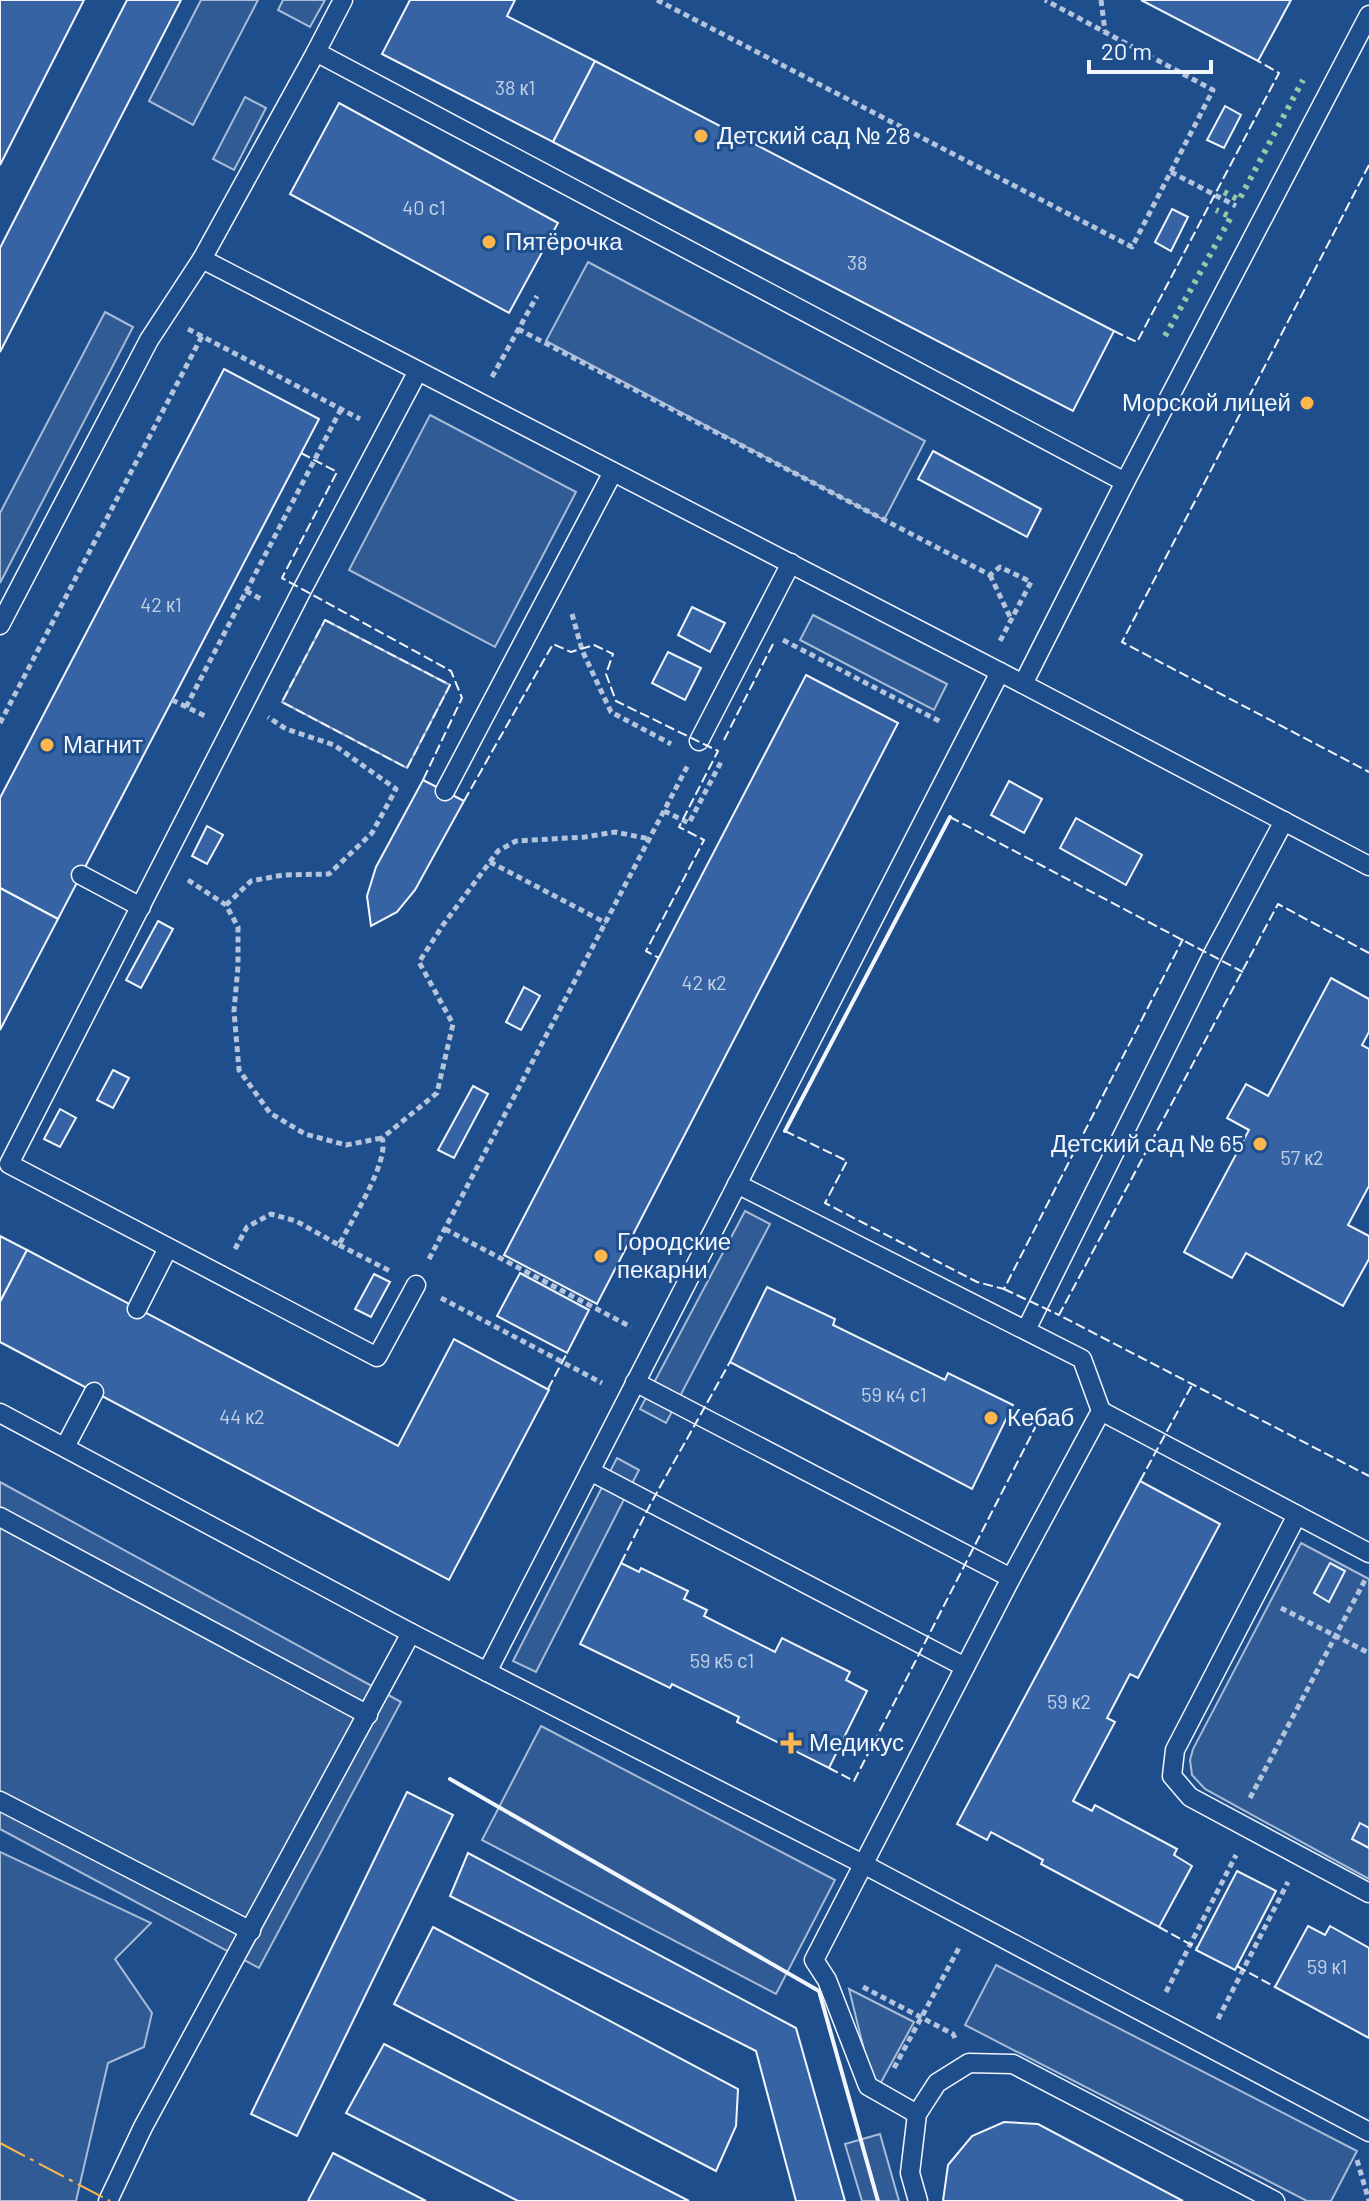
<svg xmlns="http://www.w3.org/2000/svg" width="1369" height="2201" font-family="Barlow,sans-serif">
<rect width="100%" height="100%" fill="#1f4e8c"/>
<g fill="#305b95" stroke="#a8bbd7" stroke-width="2">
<path d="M 201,0 L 258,0 L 193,125 L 149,101 Z"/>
<path d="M 283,0 L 325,0 L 310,27 L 278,10 Z"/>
<path d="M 245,97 L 266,108 L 234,170 L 213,159 Z"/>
<path d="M 588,262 L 925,441 L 884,520 L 546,341 Z"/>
<path d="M 105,312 L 133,327 L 0,583 L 0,513 Z"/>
<path d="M 430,415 L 576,492 L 495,647 L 349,570 Z"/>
<path d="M 813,615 L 947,684 L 934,710 L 800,640 Z"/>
<path d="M 325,620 L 450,685 L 407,768 L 282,702 Z"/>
<path d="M 745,1211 L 770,1224 L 666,1423 L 640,1409 Z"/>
<path d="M 617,1458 L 639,1470 L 536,1672 L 513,1661 Z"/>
<path d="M 0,1482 L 401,1702 L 259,1968 L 0,1829 Z"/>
<path d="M 1301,1543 L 1369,1579 L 1369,1879 L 1205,1789 L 1192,1775 L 1190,1760 L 1193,1749 Z"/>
<path d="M 541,1726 L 835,1880 L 776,1994 L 482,1840 Z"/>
<path d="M 0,1852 L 151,1923 L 115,1959 L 152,2013 L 144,2047 L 108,2063 L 76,2201 L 0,2201 Z"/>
<path d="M 996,1965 L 1357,2151 L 1331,2201 L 1307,2201 L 965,2025 Z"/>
<path d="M 849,1989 L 914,2022 L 879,2086 L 872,2082 Z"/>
<path d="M 880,2134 L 899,2201 L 862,2201 L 845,2144 Z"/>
</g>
<g fill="#3563a3" stroke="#f2f6ff" stroke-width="2">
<path d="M 0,0 L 84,0 L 0,165 Z"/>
<path d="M 127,0 L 181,0 L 0,352 L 0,248 Z"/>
<path d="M 410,0 L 515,0 L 507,16 L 595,61 L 553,142 L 382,54 Z"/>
<path d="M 1141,0 L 1291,0 L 1258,61 Z"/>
<path d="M 595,61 L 1114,331 L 1073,411 L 553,142 Z"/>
<path d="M 339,103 L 558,223 L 509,313 L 290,194 Z"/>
<path d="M 1225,106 L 1241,115 L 1224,148 L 1207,140 Z"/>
<path d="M 1172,209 L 1188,217 L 1171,251 L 1155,242 Z"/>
<path d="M 224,369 L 319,419 L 58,919 L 0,888 L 0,798 Z"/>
<path d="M 933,451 L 1041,509 L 1027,537 L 918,479 Z"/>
<path d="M 692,607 L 725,623 L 710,652 L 678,635 Z"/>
<path d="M 668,652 L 701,668 L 685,700 L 652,683 Z"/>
<path d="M 806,675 L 898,723 L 597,1304 L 504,1255 Z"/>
<path d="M 423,780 L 464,801 L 415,890 L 397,912 L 371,926 L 367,896 L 376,867 Z"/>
<path d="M 1009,781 L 1042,799 L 1024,833 L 991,815 Z"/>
<path d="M 1076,818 L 1142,855 L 1126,885 L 1060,848 Z"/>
<path d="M 207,826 L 223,835 L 207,864 L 192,856 Z"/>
<path d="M 0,888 L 58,919 L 0,1030 Z"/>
<path d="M 158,921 L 173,929 L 141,988 L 126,980 Z"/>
<path d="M 1331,978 L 1369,999 L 1369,1032 L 1362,1045 L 1369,1049 L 1369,1186 L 1348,1225 L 1369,1236 L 1369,1259 L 1343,1306 L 1246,1253 L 1232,1278 L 1184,1252 L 1249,1130 L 1227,1118 L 1246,1084 L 1268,1096 Z"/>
<path d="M 524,987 L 540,996 L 521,1030 L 506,1022 Z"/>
<path d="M 113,1070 L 129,1078 L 113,1108 L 97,1100 Z"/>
<path d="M 473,1086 L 488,1094 L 454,1158 L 438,1150 Z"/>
<path d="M 60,1109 L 76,1118 L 60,1147 L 44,1139 Z"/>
<path d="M 0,1236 L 27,1250 L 0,1302 Z"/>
<path d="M 27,1250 L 398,1446 L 454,1339 L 549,1390 L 449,1580 L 0,1342 L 0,1302 Z"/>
<path d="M 520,1273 L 589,1310 L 567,1353 L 497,1316 Z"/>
<path d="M 374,1274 L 390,1282 L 371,1317 L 355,1309 Z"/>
<path d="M 767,1287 L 835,1319 L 833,1325 L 945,1380 L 948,1373 L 1013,1405 L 972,1489 L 730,1362 Z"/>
<path d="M 1140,1481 L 1220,1524 L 1138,1678 L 1130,1674 L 1107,1718 L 1115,1722 L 1073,1801 L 1092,1811 L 1095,1805 L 1177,1849 L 1174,1855 L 1192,1866 L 1159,1927 L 1041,1864 L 1043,1860 L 991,1832 L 987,1840 L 957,1824 Z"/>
<path d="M 621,1563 L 639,1572 L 641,1568 L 688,1591 L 684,1599 L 707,1610 L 704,1616 L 775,1652 L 782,1638 L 850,1672 L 846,1680 L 867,1691 L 829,1768 L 737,1722 L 739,1717 L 672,1684 L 670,1688 L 580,1644 Z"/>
<path d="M 1330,1563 L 1345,1571 L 1329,1602 L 1314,1593 Z"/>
<path d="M 407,1792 L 453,1815 L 297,2136 L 251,2114 Z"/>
<path d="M 1360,1823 L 1369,1828 L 1369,1848 L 1352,1839 Z"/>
<path d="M 468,1853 L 796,2028 L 845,2201 L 796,2201 L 756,2051 L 450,1896 Z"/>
<path d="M 1237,1871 L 1276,1891 L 1235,1970 L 1196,1950 Z"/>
<path d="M 1308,1926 L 1325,1935 L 1330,1926 L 1369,1948 L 1369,2038 L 1275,1987 Z"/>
<path d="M 433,1927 L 738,2089 L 736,2126 L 716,2171 L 394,2004 Z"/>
<path d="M 384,2044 L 689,2201 L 518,2201 L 346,2113 Z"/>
<path d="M 1004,2122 L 1038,2124 L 1183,2201 L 943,2201 L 948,2165 L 972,2136 Z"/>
<path d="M 333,2153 L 426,2201 L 308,2201 Z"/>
</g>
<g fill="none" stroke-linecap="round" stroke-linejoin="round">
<defs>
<g id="service">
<path d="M 343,0 L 316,52 L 1125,482"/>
<path d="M 316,52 L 202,259 L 1023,684 L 1369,866"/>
<path d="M 0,625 L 149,340 L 202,259"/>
<path d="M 1023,684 L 1125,482 L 1369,15"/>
<path d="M 699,741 L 791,563"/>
<path d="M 445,791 L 613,472"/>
<path d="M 81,875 L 141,907"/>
<path d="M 737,1184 L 1082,1359 L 1101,1411 L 1011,1578 L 814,1960 L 827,1980 L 868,2086 L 917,2114"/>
<path d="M 416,1285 L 377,1357 L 9,1164 L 302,590 L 418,371"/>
<path d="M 137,1309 L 168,1248"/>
<path d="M 1026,1330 L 1213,954 L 1284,821"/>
<path d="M 635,1382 L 1011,1578"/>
<path d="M 1101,1411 L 1297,1515 L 1175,1750 L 1172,1776 L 1190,1797 L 1369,1893"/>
<path d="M 0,1413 L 411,1633 L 863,1864 L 1369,2132"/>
<path d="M 65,1447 L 94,1392"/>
<path d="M 590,1471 L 965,1667"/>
<path d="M 1297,1515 L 1369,1553"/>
<path d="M 0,1517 L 368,1715"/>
<path d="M 487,1672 L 1000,672"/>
<path d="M 0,1801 L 251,1931"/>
<path d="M 108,2201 L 143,2127 L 411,1633"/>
<path d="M 918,2201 L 910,2173 L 917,2114 L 937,2083 L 969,2063 L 1013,2064 L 1275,2201"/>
</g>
</defs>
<use href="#service" stroke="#f2f6ff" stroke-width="21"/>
<g stroke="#b3c4dc" stroke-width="5" stroke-dasharray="6 4" stroke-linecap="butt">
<path d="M 657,0 L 1132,247 L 1213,90 L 1045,0"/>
<path d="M 1101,0 L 1105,31"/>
<path d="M 1171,172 L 1236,206"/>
<path d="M 188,329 L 360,419"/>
<path d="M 518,329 L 990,575 L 1000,567 L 1031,582 L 1000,641"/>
<path d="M 492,377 L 537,296"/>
<path d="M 990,575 L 1011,619"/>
<path d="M 246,591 L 263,600"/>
<path d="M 572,614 L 582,650 L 611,712 L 671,744"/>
<path d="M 783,640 L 941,722"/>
<path d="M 172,700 L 207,717"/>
<path d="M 186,707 L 341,409"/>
<path d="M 0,723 L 202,336"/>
<path d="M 664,811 L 689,823 L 721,762"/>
<path d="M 490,862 L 606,923"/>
<path d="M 188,880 L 226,905 L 238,927 L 238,966 L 234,1011 L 239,1070 L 270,1113 L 305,1134 L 346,1145 L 382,1138"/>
<path d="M 226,905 L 251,881 L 283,875 L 329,874 L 372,833 L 396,789 L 334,745 L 286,729 L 268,717"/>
<path d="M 445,1229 L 631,1327"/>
<path d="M 339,1245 L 390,1271"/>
<path d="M 235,1249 L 247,1227 L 271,1214 L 296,1221 L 339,1245 C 351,1221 390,1161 382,1138 L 437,1093 L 453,1024 L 419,962 L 443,925 L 498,851 L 516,841 L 585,837 L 615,832 L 650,839"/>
<path d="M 429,1259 L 688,765"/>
<path d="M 441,1298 L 602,1383"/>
<path d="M 1281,1608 L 1369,1653"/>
<path d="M 1250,1798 L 1365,1580"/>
<path d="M 863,1987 L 953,2034 L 955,2038"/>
<path d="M 1166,1992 L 1236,1855"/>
<path d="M 1218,2019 L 1288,1882"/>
<path d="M 894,2068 L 960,1946"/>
<path d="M 1357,2160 L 1369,2201"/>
</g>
<use href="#service" stroke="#1f4e8c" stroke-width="18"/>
<g stroke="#97c8a6" stroke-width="6" stroke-dasharray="4 6" stroke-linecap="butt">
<path d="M 1224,192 L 1239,200 L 1303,80"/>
<path d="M 1165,336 L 1231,217 L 1216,210"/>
</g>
<g stroke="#f2f6ff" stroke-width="2" stroke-dasharray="10 4" stroke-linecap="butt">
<path d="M 1369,165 L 1122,642 L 1369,772"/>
<path d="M 1114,331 L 1137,342 L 1279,73 L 1258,61"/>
<path d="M 301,453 L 337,472 L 282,578 L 451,671 L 462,698 L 423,780"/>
<path d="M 325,620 L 450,685 L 407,768 L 282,702 Z"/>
<path d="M 724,740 L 773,644"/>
<path d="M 464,801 L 553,644 L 571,652 L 594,645 L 613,654 L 606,674 L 616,701 L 718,751 L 679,827 L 704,840 L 646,951 L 659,958"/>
<path d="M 950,817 L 1243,972"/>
<path d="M 1369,953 L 1278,904 L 1059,1315 L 1369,1476"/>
<path d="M 785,1131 L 847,1161 L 825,1203 L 977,1282 L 1004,1289 L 1183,939"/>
<path d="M 1004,1289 L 1059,1315"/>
<path d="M 548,1389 L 567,1353"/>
<path d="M 1140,1481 L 1192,1385"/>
<path d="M 621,1563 L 651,1503 L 730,1362"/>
<path d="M 829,1768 L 854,1781 L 1037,1424 L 1010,1411"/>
<path d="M 1159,1927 L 1197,1948"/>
<path d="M 1237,1966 L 1275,1987"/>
</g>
<g stroke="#f2f6ff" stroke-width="4">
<path d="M 785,1131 L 950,817"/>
<path d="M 450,1779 L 819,1991 L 878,2201"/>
</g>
<path stroke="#ffb74d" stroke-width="2" stroke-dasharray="28 6 4 6" stroke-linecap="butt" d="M 0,2143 L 110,2201"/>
</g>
<g fill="#ffb74d" stroke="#1f4e8c" stroke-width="3">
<circle cx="701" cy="136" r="8"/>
<circle cx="489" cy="242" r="8"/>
<circle cx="1307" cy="403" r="8"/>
<circle cx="47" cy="745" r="8"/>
<circle cx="1260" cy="1144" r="8"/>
<circle cx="601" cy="1256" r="8"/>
<circle cx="991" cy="1418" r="8"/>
<path d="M787 1731h8v8h8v8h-8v8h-8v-8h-8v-8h8z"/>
</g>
<g text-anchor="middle" stroke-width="6" stroke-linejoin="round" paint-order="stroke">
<g font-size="20" fill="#c3d1e8">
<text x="515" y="95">38 к1</text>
<text x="424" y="215">40 с1</text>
<text x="857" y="270">38</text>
<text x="161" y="612">42 к1</text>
<text x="704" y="990">42 к2</text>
<text x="1302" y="1165">57 к2</text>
<text x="894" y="1402">59 к4 с1</text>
<text x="242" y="1424">44 к2</text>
<text x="722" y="1668">59 к5 с1</text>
<text x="1069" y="1709">59 к2</text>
<text x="1327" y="1974">59 к1</text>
</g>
<g font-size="24" fill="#f2f6ff" stroke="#1f4e8c" text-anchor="start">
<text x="717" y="144">Детский сад № 28</text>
<text x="505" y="250">Пятёрочка</text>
<text x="1291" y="411" text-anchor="end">Морской лицей</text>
<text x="63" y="753">Магнит</text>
<text x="1244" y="1152" text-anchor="end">Детский сад № 65</text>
<text x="617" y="1250">Городские<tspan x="617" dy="28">пекарни</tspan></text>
<text x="1007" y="1426">Кебаб</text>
<text x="809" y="1751">Медикус</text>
</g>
</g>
<path d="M1089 60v12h122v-12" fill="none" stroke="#f2f6ff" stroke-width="4"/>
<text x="1101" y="60" font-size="24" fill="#f2f6ff" stroke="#1f4e8c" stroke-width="6" paint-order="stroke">20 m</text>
</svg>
